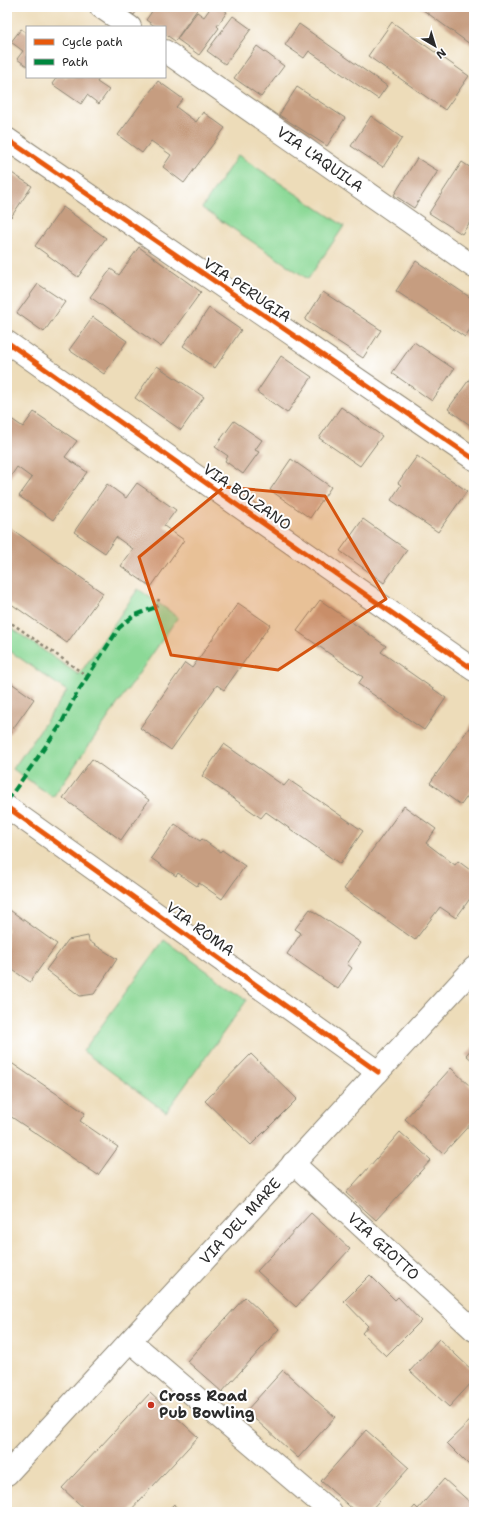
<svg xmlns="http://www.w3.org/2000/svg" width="481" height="1519" font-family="'Shantell Sans',sans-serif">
<rect width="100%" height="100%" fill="#fff"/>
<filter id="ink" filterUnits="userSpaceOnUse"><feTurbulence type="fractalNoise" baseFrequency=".025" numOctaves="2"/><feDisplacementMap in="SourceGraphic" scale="8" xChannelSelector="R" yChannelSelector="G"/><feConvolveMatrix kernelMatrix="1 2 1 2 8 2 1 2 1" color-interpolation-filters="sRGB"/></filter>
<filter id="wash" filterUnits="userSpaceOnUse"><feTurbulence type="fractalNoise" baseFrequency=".012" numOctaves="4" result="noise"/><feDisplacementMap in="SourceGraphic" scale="16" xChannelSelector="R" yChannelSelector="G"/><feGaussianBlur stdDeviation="0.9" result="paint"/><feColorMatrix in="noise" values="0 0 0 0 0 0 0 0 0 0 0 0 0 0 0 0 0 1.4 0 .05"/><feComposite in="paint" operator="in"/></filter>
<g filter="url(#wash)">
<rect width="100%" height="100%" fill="#eddcb9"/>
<g fill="#8cd997" stroke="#5c8261">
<path d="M 238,155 L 344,226 L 308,279 L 202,208 Z"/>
<path d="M 138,589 L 178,617 L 53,797 L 13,769 L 67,691 L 7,649 L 7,625 L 79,675 Z"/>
<path d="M 164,940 L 247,1000 L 166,1112 L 83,1051 Z"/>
</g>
<g id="blocks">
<g fill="#c69d80">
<path d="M 123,7 L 139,7 L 134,15 Z"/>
<path d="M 155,7 L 199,7 L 175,41 L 165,34 L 165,27 L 156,27 L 146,20 Z"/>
<path d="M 211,7 L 220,7 L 227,12 L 217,26 L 219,28 L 199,55 L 177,39 L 197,12 L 204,17 Z"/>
<path d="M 419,7 L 470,7 L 474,10 L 474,47 Z"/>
<path d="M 233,16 L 251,29 L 225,64 L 207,51 Z"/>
<path d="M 392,22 L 469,76 L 445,110 L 368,56 Z"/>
<path d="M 299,24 L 387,86 L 378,99 L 309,51 L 304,58 L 285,45 Z"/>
<path d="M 21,29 L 27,33 L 27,66 L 17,59 L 23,51 L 11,42 Z"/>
<path d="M 257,46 L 284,66 L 261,97 L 234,78 Z"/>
<path d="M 57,77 L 100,77 L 97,82 L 109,90 L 99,104 L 87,95 L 81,104 L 52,84 Z"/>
<path d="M 158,81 L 183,99 L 176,107 L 196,122 L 203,112 L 225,128 L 184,183 L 163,167 L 171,155 L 151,141 L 142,153 L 118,135 Z"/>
<path d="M 297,87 L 345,118 L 327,146 L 279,115 Z"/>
<path d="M 371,116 L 402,138 L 383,167 L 351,146 Z"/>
<path d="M 417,158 L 438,171 L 414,208 L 394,195 Z"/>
<path d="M 462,162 L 474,170 L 474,216 L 462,234 L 429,213 Z"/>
<path d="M 7,170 L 32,186 L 11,217 L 7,215 Z"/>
<path d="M 63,207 L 106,238 L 78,277 L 35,246 Z"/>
<path d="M 139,247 L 201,292 L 161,347 L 90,297 L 111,269 L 119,275 Z"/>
<path d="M 416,261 L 474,300 L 474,323 L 465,337 L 396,291 Z"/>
<path d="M 38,284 L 65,302 L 44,332 L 17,313 Z"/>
<path d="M 323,292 L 381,330 L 363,358 L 305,320 Z"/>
<path d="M 209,308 L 241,330 L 215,368 L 183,346 Z"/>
<path d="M 93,317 L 127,341 L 104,374 L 69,350 Z"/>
<path d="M 414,342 L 454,369 L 432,401 L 392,373 Z"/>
<path d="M 281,356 L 312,377 L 287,413 L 257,392 Z"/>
<path d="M 157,366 L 204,397 L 181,430 L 135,398 Z"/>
<path d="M 471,377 L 474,379 L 474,428 L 448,409 Z"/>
<path d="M 341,407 L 382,436 L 360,466 L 319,438 Z"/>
<path d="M 34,412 L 77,441 L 65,457 L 87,472 L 53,520 L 19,496 L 32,478 L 17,467 L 7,482 L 7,416 L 23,427 Z"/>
<path d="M 234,421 L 262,440 L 255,450 L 259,452 L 243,474 L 225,461 L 228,456 L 215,447 Z"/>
<path d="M 417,456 L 467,491 L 438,532 L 391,500 L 401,485 L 398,483 Z"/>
<path d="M 291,459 L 331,487 L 310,518 L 270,490 Z"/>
<path d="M 137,483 L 176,510 L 164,526 L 184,540 L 151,587 L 121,566 L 133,549 L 116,537 L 105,553 L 74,532 L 107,484 L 126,498 Z"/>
<path d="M 363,519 L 407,550 L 384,583 L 340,551 Z"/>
<path d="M 7,526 L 103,593 L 67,643 L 7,601 Z"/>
<path d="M 320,600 L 386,646 L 381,652 L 446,698 L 424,730 L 358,684 L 363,677 L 297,631 Z"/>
<path d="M 238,603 L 270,625 L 224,690 L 217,685 L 171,750 L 140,728 L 185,663 L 192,668 Z"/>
<path d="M 7,680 L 34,699 L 7,737 Z"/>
<path d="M 474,721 L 474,787 L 461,805 L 430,783 Z"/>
<path d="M 224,744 L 284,786 L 289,780 L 363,831 L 340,864 L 266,812 L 261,818 L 202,776 Z"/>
<path d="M 92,759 L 149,800 L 121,840 L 63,798 Z"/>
<path d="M 404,806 L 436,829 L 426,843 L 455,865 L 458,861 L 474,873 L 474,893 L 456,918 L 440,907 L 415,940 L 344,889 Z"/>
<path d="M 175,824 L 200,841 L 202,839 L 220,852 L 222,850 L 245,866 L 222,899 L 199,883 L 197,886 L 178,873 L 176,876 L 151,858 Z"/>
<path d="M 7,908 L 57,944 L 30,982 L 7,966 Z"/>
<path d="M 310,909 L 361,943 L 347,964 L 352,968 L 338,989 L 287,954 L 301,933 L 295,929 Z"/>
<path d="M 88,936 L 89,941 L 117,959 L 94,994 L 80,996 L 46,970 L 68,940 Z"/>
<path d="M 474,1046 L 474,1062 L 466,1055 Z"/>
<path d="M 251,1054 L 297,1099 L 251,1145 L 205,1101 Z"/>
<path d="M 7,1060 L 85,1113 L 80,1121 L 118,1147 L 98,1175 L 7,1114 Z"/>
<path d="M 451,1068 L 474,1090 L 474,1120 L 443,1154 L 405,1119 Z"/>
<path d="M 400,1132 L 431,1160 L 376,1220 L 346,1193 Z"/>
<path d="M 311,1213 L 350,1249 L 296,1307 L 257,1271 Z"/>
<path d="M 370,1275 L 395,1300 L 398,1297 L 421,1321 L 386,1356 L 362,1333 L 368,1326 L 344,1301 Z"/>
<path d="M 245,1297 L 279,1329 L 222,1392 L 187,1361 Z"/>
<path d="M 439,1339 L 474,1372 L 474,1380 L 449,1407 L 410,1371 Z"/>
<path d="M 283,1370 L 335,1417 L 298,1458 L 246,1411 Z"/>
<path d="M 150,1393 L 198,1437 L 129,1512 L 88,1512 L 62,1488 Z"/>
<path d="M 474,1417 L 474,1466 L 472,1468 L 447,1443 Z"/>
<path d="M 366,1430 L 409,1468 L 369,1512 L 356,1512 L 321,1481 Z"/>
<path d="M 444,1479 L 472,1504 L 465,1512 L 410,1512 L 415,1506 L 418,1509 Z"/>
<path d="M 174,1504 L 175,1506 L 182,1512 L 166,1512 Z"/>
</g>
</g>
</g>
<g filter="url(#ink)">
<use href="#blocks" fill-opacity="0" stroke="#8c8472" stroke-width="1"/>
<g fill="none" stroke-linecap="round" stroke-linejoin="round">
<defs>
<g id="minor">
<path d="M 101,7 L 130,27"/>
<path id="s1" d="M 165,51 L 474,267"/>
<path d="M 7,139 L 474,459"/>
<path d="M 7,342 L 237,505 L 474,670"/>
<path d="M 7,807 L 378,1072"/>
<path id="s2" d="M 293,1163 L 474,1330"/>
<path d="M 130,1341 L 331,1512"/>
</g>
<g id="secondary">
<path id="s3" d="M 7,1474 L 474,968"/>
</g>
</defs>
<use href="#minor" stroke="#8c8472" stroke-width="24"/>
<use href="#secondary" stroke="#8c8472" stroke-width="24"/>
<g stroke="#8c8472" stroke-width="2.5" stroke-dasharray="3 3" stroke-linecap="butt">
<path d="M 156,607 L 159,599"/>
<path d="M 7,620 L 87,676"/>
</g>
<use href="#minor" stroke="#fff" stroke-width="22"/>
<use href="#secondary" stroke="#fff" stroke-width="22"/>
<path stroke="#00873e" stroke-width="4" stroke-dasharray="8 4" stroke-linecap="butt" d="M 7,801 L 60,726 L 77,693 L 119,628 L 133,616 L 156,607"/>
<defs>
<g id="cycleway">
<path d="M 7,139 L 474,459"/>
<path d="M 7,342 L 237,505 L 474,670"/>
<path d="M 7,807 L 378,1072"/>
</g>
</defs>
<use href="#cycleway" stroke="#fff" stroke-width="8"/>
<use href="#cycleway" stroke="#e8590c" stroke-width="5"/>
</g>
</g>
<path fill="#d5540f" fill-opacity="0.2" stroke="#d5540f" stroke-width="3" stroke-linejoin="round" d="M 224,487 L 325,496 L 386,599 L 278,670 L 171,655 L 139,557 Z"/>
<circle fill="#c8321e" stroke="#fff" stroke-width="1.5" cx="151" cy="1405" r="4"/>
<g text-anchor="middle" stroke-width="4" stroke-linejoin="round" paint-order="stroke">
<g font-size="15" fill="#2b2b2b" stroke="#fff">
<text dy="5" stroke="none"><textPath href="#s1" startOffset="189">VIA L'AQUILA</textPath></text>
<text transform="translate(247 290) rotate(34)" y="5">VIA PERUGIA</text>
<text transform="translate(247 497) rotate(35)" y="5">VIA BOLZANO</text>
<text transform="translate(200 929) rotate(36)" y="5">VIA ROMA</text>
<text dy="5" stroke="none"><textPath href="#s3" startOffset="344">VIA DEL MARE</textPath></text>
<text dy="5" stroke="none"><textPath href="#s2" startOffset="123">VIA GIOTTO</textPath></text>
</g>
<g font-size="15" font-weight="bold" fill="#2b2b2b" stroke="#fff" text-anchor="start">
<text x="159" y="1401">Cross Road<tspan x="159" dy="17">Pub Bowling</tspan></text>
</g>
</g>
<rect width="481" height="1519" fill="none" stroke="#fff" stroke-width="24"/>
<rect x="26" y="26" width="140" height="52" fill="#ffffff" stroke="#aaaaaa"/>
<rect x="34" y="39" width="20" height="6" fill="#e8590c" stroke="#aaaaaa"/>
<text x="62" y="46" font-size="12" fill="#2b2b2b">Cycle path</text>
<rect x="34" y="59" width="20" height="6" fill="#00873e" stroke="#aaaaaa"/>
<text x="62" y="66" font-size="12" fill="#2b2b2b">Path</text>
<g transform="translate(435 46) rotate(142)" stroke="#ffffff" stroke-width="3" paint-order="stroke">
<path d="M0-3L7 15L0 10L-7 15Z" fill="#2b2b2b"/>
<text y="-6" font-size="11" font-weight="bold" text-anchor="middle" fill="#2b2b2b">N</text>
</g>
</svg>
